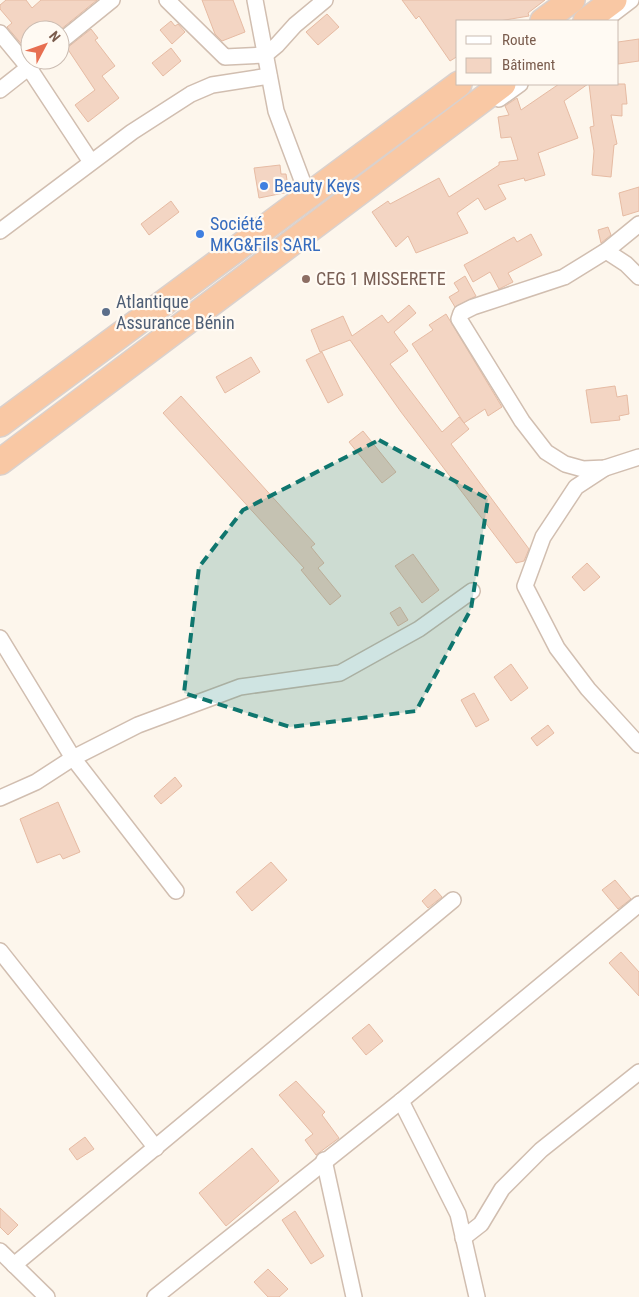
<svg xmlns="http://www.w3.org/2000/svg" width="639" height="1297" font-family="'Roboto Condensed',sans-serif">
<rect width="100%" height="100%" fill="#fdf6ec"/>
<g fill="#f3d5c3" stroke="#e6bba3">
<path d="M 6,0 L 26,0 L 32,8 L 41,0 L 97,0 L 60,30 L 30,30 L 30,54 L 7,27 L 12,23 L 0,9 L 0,5 Z"/>
<path d="M 202,0 L 233,0 L 245,32 L 222,41 L 215,34 Z"/>
<path d="M 402,0 L 545,0 L 528,13 L 529,16 L 499,21 L 458,21 L 458,56 L 450,61 L 419,16 L 416,19 Z"/>
<path d="M 327,14 L 339,27 L 318,45 L 306,32 Z"/>
<path d="M 171,21 L 175,26 L 178,24 L 185,32 L 172,44 L 160,30 Z"/>
<path d="M 91,29 L 98,38 L 95,40 L 115,66 L 102,76 L 119,98 L 88,122 L 75,105 L 95,90 L 67,48 Z"/>
<path d="M 639,39 L 639,61 L 618,64 L 618,42 Z"/>
<path d="M 171,48 L 181,61 L 163,76 L 152,63 Z"/>
<path d="M 559,84 L 588,84 L 564,101 L 578,138 L 538,153 L 545,175 L 525,181 L 524,178 L 498,185 L 506,199 L 485,210 L 478,198 L 457,213 L 468,233 L 416,253 L 408,236 L 396,247 L 372,212 L 388,201 L 390,204 L 439,178 L 449,197 L 499,165 L 499,162 L 518,160 L 511,137 L 501,138 L 498,117 L 509,115 L 505,106 L 517,98 L 521,110 Z"/>
<path d="M 589,84 L 625,84 L 627,104 L 622,104 L 622,116 L 611,115 L 617,144 L 614,145 L 611,177 L 592,175 L 594,151 L 590,127 L 594,126 Z"/>
<path d="M 280,165 L 281,174 L 286,174 L 289,192 L 259,198 L 254,168 Z"/>
<path d="M 639,187 L 639,211 L 623,216 L 619,193 Z"/>
<path d="M 171,201 L 179,212 L 149,235 L 141,224 Z"/>
<path d="M 608,227 L 611,235 L 601,243 L 598,230 Z"/>
<path d="M 531,234 L 542,255 L 508,273 L 513,282 L 499,289 L 490,272 L 473,282 L 464,265 L 514,237 L 517,242 Z"/>
<path d="M 465,276 L 476,296 L 455,307 L 449,297 L 459,291 L 454,283 Z"/>
<path d="M 409,305 L 416,313 L 394,332 L 408,351 L 390,364 L 442,432 L 459,417 L 469,429 L 451,444 L 529,549 L 524,561 L 516,563 L 401,412 L 350,340 L 320,352 L 311,330 L 343,316 L 352,336 L 382,315 L 388,323 Z"/>
<path d="M 446,314 L 502,407 L 488,416 L 485,409 L 464,423 L 412,344 L 433,330 L 429,325 Z"/>
<path d="M 322,352 L 343,395 L 328,403 L 306,360 Z"/>
<path d="M 251,357 L 260,372 L 225,393 L 216,377 Z"/>
<path d="M 615,386 L 617,397 L 627,395 L 629,414 L 619,416 L 620,420 L 591,423 L 586,390 Z"/>
<path d="M 181,396 L 315,544 L 311,547 L 324,563 L 318,568 L 341,596 L 330,605 L 301,570 L 304,568 L 163,413 Z"/>
<path d="M 363,431 L 396,472 L 382,483 L 349,442 Z"/>
<path d="M 413,554 L 439,590 L 422,603 L 395,566 Z"/>
<path d="M 587,563 L 600,577 L 584,591 L 572,577 Z"/>
<path d="M 400,607 L 408,620 L 398,626 L 390,613 Z"/>
<path d="M 511,664 L 528,688 L 511,701 L 494,677 Z"/>
<path d="M 474,693 L 489,720 L 476,727 L 461,700 Z"/>
<path d="M 548,725 L 554,733 L 537,746 L 531,738 Z"/>
<path d="M 175,777 L 182,786 L 161,804 L 154,796 Z"/>
<path d="M 58,802 L 80,852 L 63,859 L 60,854 L 37,863 L 20,819 Z"/>
<path d="M 271,862 L 287,880 L 252,911 L 236,892 Z"/>
<path d="M 615,880 L 631,899 L 618,909 L 602,890 Z"/>
<path d="M 435,889 L 442,897 L 428,908 L 422,901 Z"/>
<path d="M 621,952 L 639,972 L 639,996 L 609,963 Z"/>
<path d="M 369,1024 L 383,1041 L 366,1055 L 352,1038 Z"/>
<path d="M 296,1081 L 325,1112 L 322,1115 L 339,1138 L 316,1155 L 305,1140 L 313,1134 L 279,1095 Z"/>
<path d="M 85,1137 L 94,1149 L 77,1160 L 69,1149 Z"/>
<path d="M 252,1148 L 279,1181 L 226,1226 L 199,1193 Z"/>
<path d="M 0,1208 L 18,1225 L 8,1235 L 0,1227 Z"/>
<path d="M 295,1211 L 324,1256 L 311,1264 L 282,1220 Z"/>
<path d="M 268,1269 L 288,1289 L 279,1297 L 268,1297 L 254,1282 Z"/>
</g>
<g fill="none" stroke-linecap="round" stroke-linejoin="round">
<defs>
<g id="minor">
<path d="M 167,0 L 225,57 L 265,55 L 277,45 L 295,25 L 325,0"/>
<path d="M 255,0 L 276,111 L 308,196"/>
<path d="M 610,16 L 631,0"/>
<path d="M 0,33 L 29,68 L 91,162"/>
<path d="M 60,42 L 112,0"/>
<path d="M 0,90 L 38,60"/>
<path d="M 499,99 L 520,84"/>
<path d="M 639,224 L 606,251 L 564,277 L 473,307 L 461,313 L 459,319 L 522,421 L 546,452 L 565,464 L 583,469 L 605,468 L 639,457"/>
<path d="M 0,231 L 132,132 L 191,94 L 212,85 L 269,76"/>
<path d="M 606,251 L 626,264 L 639,277"/>
<path d="M 605,468 L 576,487 L 543,537 L 525,586 L 557,648 L 588,689 L 639,745"/>
<path d="M 0,638 L 73,758 L 176,891"/>
<path d="M 0,798 L 36,782 L 73,758 L 138,725 L 240,687 L 340,673 L 419,629 L 472,591"/>
<path d="M 0,951 L 156,1148"/>
<path d="M 401,1101 L 458,1214 L 477,1297"/>
<path d="M 324,1160 L 354,1297"/>
<path d="M 463,1238 L 481,1224 L 502,1189 L 541,1150 L 639,1072"/>
<path d="M 0,1251 L 47,1297"/>
<path d="M 14,1265 L 453,900"/>
<path d="M 155,1297 L 401,1101 L 639,904"/>
</g>
<g id="trunk">
<path d="M 543,21 L 572,0"/>
<path d="M 586,21 L 614,0"/>
<path d="M 0,424 L 459,84"/>
<path d="M 0,462 L 503,84"/>
</g>
</defs>
<use href="#minor" stroke="#d1beb0" stroke-width="18"/>
<use href="#trunk" stroke="#dad1cd" stroke-width="28"/>
<use href="#minor" stroke="#fff" stroke-width="15"/>
<use href="#trunk" stroke="#f9c8a4" stroke-width="25"/>
</g>
<path fill="#0f766e" fill-opacity="0.2" stroke="#0f766e" stroke-width="4" stroke-dasharray="10 6" stroke-linejoin="round" d="M 379,440 L 488,499 L 471,609 L 416,711 L 290,727 L 184,693 L 199,567 L 243,510 Z"/>
<g fill="#3f7fe0" stroke="#fffaf3" stroke-width="2">
<circle cx="264" cy="186" r="5"/>
<circle cx="200" cy="234" r="5"/>
</g>
<circle fill="#8d6e63" stroke="#fffaf3" stroke-width="2" cx="306" cy="279" r="5"/>
<circle fill="#5c6f8a" stroke="#fffaf3" stroke-width="2" cx="106" cy="312" r="5"/>
<g text-anchor="middle" stroke-width="4.5" stroke-linejoin="round" paint-order="stroke">
<g font-size="18" fill="#366cbe" stroke="#fffaf3" text-anchor="start">
<text x="274" y="192">Beauty Keys</text>
<text x="210" y="230">Société<tspan x="210" dy="21">MKG&amp;Fils SARL</tspan></text>
</g>
<g font-size="18" fill="#785e54" stroke="#fffaf3" text-anchor="start">
<text x="316" y="285">CEG 1 MISSERETE</text>
</g>
<g font-size="18" fill="#4e5e75" stroke="#fffaf3" text-anchor="start">
<text x="116" y="308">Atlantique<tspan x="116" dy="21">Assurance Bénin</tspan></text>
</g>
</g>
<rect x="456" y="20" width="162" height="65" fill="#fffaf3" stroke="#cabbb1"/>
<rect x="466" y="36" width="25" height="8" fill="#ffffff" stroke="#cabbb1"/>
<text x="502" y="45" font-size="15" fill="#7a5c4d">Route</text>
<rect x="466" y="58" width="25" height="15" fill="#f3d5c3" stroke="#cabbb1"/>
<text x="502" y="70" font-size="15" fill="#7a5c4d">Bâtiment</text>
<g transform="translate(45 45) rotate(49)"><circle r="24" fill="#fffaf3" stroke="#cabbb1"/>
<path d="M0-4L9 19L0 12L-9 19Z" fill="#e76f51"/>
<text y="-8" font-size="14" font-weight="bold" text-anchor="middle" fill="#7a5c4d">N</text>
</g>
</svg>
